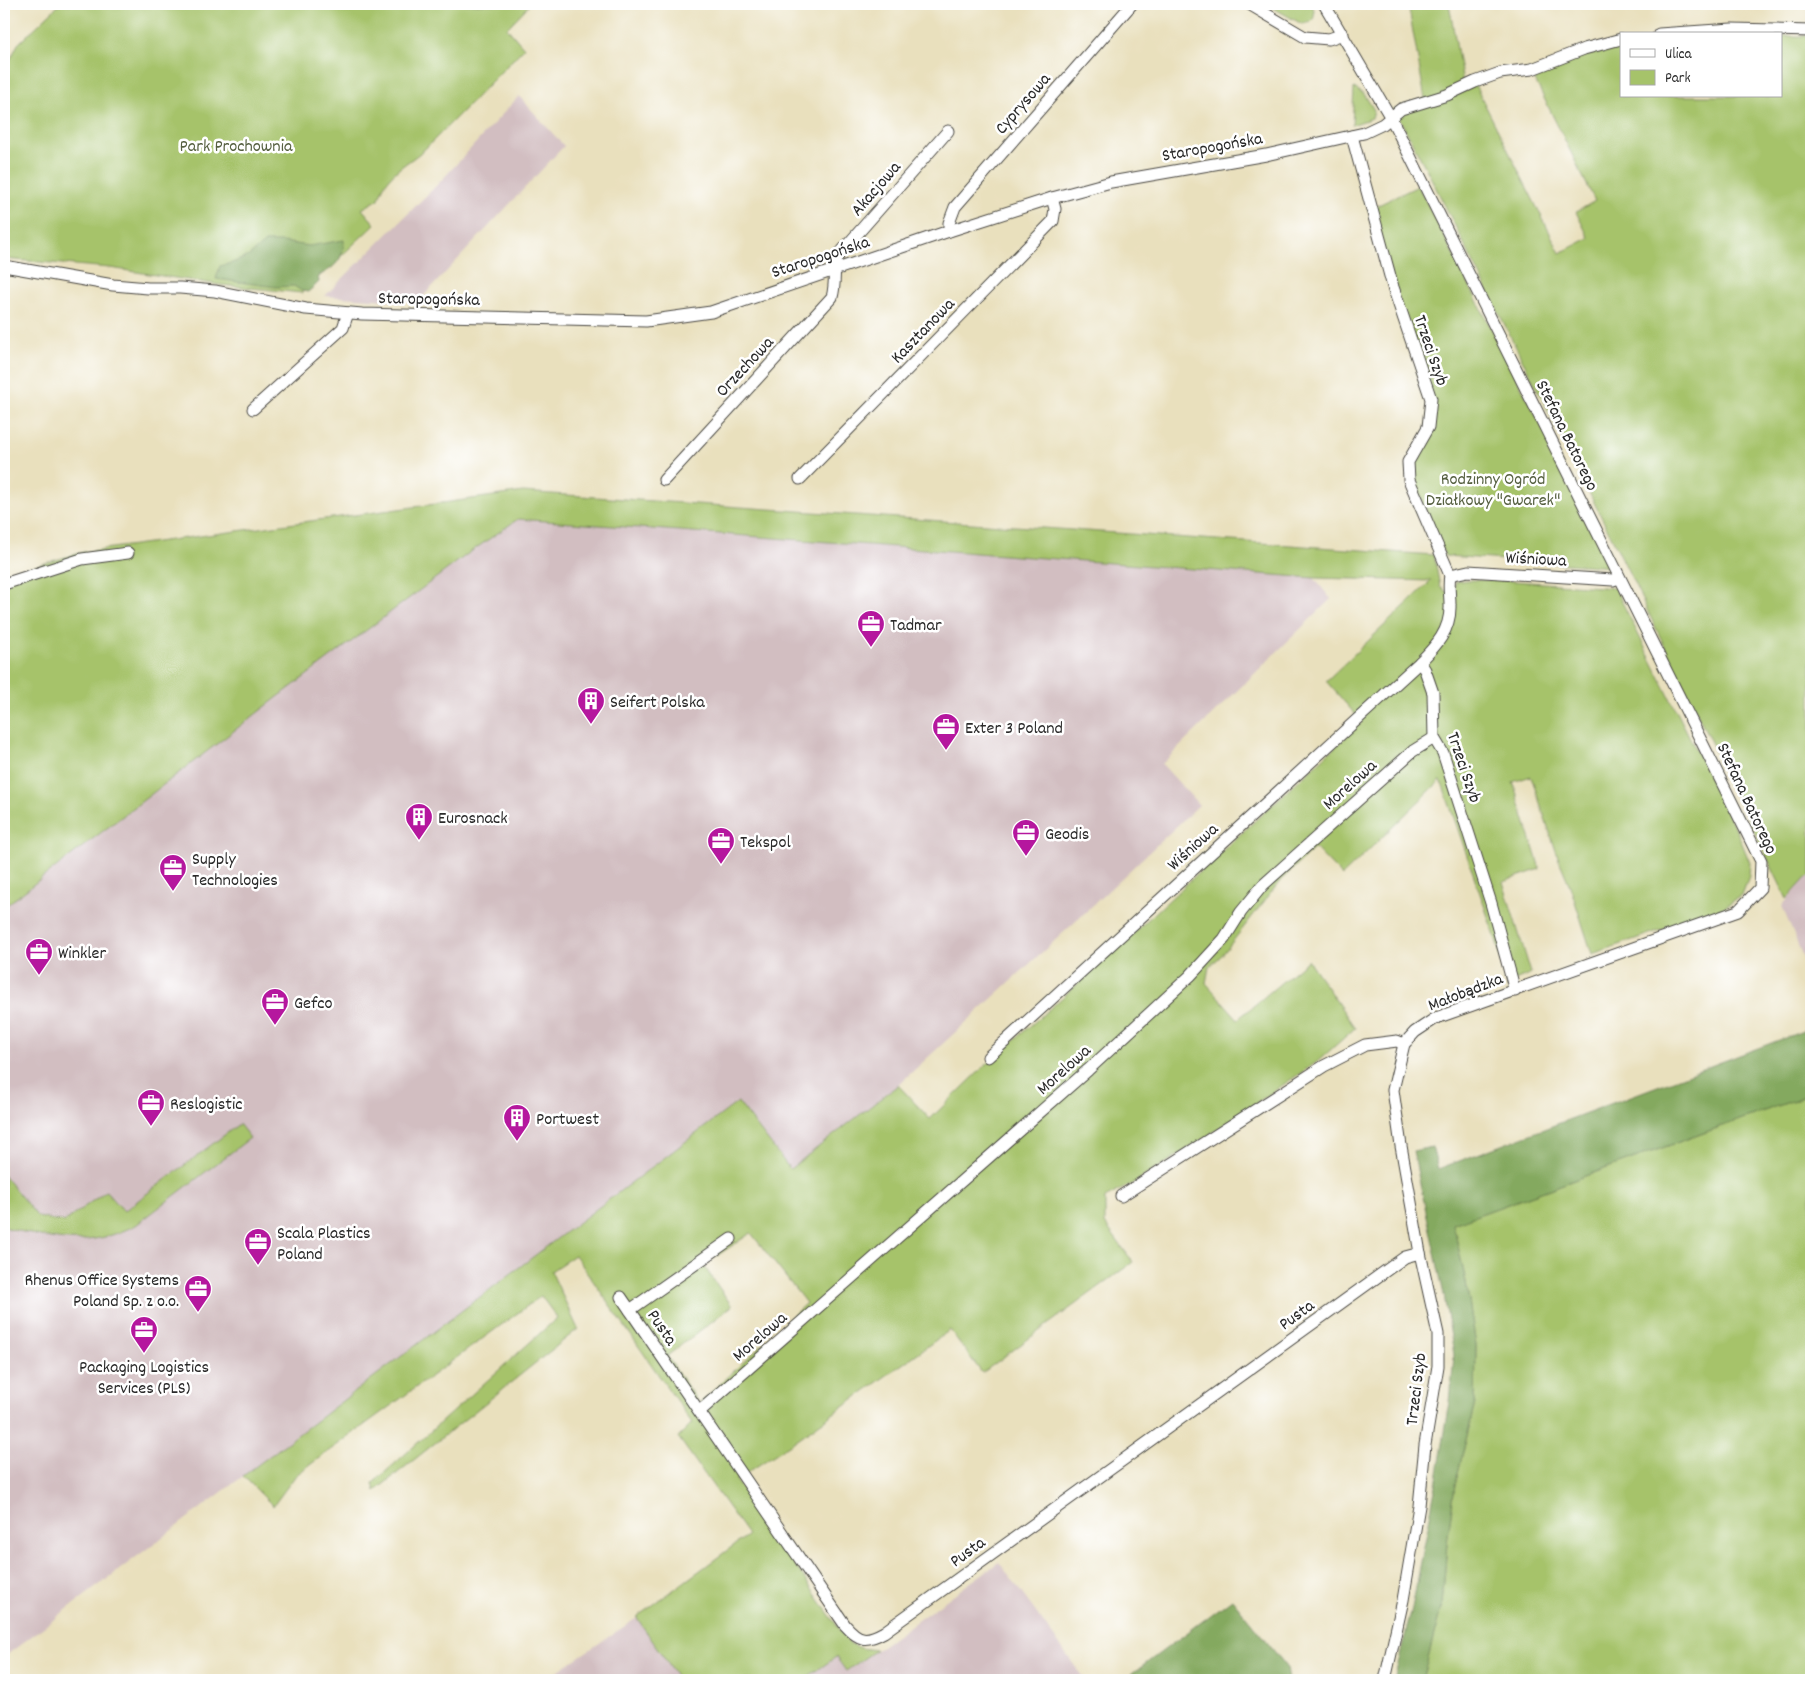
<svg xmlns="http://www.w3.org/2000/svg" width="1815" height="1684" font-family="Dekko,sans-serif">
<rect width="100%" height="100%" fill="#fff"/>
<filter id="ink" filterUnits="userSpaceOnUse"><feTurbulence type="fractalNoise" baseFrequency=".02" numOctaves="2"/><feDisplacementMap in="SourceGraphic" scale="10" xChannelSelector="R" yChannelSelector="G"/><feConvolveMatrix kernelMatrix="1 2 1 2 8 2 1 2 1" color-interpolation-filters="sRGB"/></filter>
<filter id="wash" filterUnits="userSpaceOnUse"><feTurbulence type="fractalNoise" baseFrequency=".0096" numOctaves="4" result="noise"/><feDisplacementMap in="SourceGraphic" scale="20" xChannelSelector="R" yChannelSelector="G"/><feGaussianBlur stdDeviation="1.12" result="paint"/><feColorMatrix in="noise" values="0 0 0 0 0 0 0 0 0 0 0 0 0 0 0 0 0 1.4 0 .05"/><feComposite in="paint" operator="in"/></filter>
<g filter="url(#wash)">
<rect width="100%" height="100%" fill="#e9e0bd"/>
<g fill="#d2bec1">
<path d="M 519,96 L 564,146 L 418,302 L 325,296 L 439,183 Z"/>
<path d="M 518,519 L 1314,578 L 1331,599 L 1162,764 L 1199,805 L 1075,922 L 898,1085 L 790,1169 L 738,1102 L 4,1657 L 4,907 L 278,697 L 469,553 Z"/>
<path d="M 1811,875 L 1811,977 L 1782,906 L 1806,878 Z"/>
<path d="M 999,1562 L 1085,1680 L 803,1680 L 836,1656 L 847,1671 Z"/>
<path d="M 637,1618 L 679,1680 L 544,1680 Z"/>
</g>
<g fill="#a6c36a" stroke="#68774a" fill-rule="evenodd">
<path d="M 60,4 L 530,4 L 507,28 L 524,48 C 492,81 460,114 427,147 C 409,164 386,171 379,199 L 362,209 L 375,224 L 302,293 L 221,285 L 110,268 L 4,259 L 4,72 L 18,44 Z"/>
<path d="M 1266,4 L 1311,4 C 1315,10 1316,16 1311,22 L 1302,24 Z"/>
<path d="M 1408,4 L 1449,4 L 1463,83 L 1472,79 L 1560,253 L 1589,238 L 1576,212 L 1595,201 L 1532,74 L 1587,53 L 1621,43 L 1621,96 L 1781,96 L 1781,36 L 1811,36 L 1811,875 L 1806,878 L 1787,899 L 1620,554 L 1430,176 L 1403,125 L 1392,110 L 1425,99 Z"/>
<path d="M 1354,88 L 1364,94 L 1374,110 L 1372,118 L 1352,125 Z"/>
<path d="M 1418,186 L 1614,567 L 1445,556 L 1407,468 L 1428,427 L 1431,399 L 1370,209 Z"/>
<path d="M 523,492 L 1434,555 L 1440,587 L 1451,595 L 1456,582 L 1466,580 L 1498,580 L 1615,588 L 1739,836 L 1750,863 L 1749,876 L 1742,895 L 1721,909 L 1592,954 L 1570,886 L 1559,860 L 1531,776 L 1513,782 L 1540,869 L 1503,882 L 1531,973 L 1508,983 L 1497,943 L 1441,780 L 1342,876 L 1315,848 L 1281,880 L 1222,955 L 1209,967 L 1206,983 L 1238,1019 L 1308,960 L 1355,1028 L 1317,1062 L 1194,1145 L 1137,1181 L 1105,1198 L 1105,1224 L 1133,1262 L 982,1373 L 950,1330 L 795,1441 L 736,1480 L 849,1643 L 861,1648 L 876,1650 L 846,1671 L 836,1657 L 803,1680 L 679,1680 L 637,1618 L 638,1616 L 748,1535 L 678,1437 L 692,1423 L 575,1255 L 551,1271 L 578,1329 L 375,1491 L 373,1483 L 557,1318 L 541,1296 L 296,1475 L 273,1506 L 243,1476 L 738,1102 L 790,1169 L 898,1085 L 930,1119 L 987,1064 L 1090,973 L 1362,722 L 1326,681 L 1431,581 L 1314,578 L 518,519 L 469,553 L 278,697 L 4,907 L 4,575 L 83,552 ZM 751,1233 L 806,1303 L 699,1404 L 667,1356 L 732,1306 L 703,1265 Z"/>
<path d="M 1811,1094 L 1811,1680 L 1422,1680 L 1442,1605 L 1447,1543 L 1455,1485 L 1475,1403 L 1476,1346 L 1466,1282 L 1453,1224 Z"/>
<path d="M 239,1124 L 250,1138 L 136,1225 C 87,1250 54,1240 4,1227 L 4,1176 L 38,1217 L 64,1222 L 106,1191 L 124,1211 Z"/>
</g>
<g fill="#84a95e" stroke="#586a44">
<path d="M 344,240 C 344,259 335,268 318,276 L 319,282 L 308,292 L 302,291 L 294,286 L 276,287 L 216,279 L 220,266 L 232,263 L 249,256 L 265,242 L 283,242 L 309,246 Z"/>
<path d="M 1811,1028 L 1811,1094 L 1453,1224 L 1466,1282 L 1476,1346 L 1475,1403 L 1455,1485 L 1447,1543 L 1442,1605 L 1422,1680 L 1394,1680 L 1412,1608 L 1436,1485 L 1450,1402 L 1454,1355 L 1444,1295 L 1413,1151 L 1432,1147 L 1438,1169 Z"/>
<path d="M 1232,1599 L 1287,1667 L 1289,1680 L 1124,1680 Z"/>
</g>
</g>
<g filter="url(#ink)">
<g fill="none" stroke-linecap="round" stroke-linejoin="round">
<defs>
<g id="street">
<path d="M 1249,4 L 1305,37 L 1329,39 L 1343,34"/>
<path d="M 1324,4 L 1391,118 L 1761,861 L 1760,888 L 1738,911 L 1436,1018 L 1415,1032 L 1404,1044 L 1393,1090 L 1401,1146 L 1420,1253 L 1438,1334 L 1438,1366 L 1425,1445 L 1419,1506 L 1403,1600 L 1385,1680"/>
<path d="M 1659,34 L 1732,29 L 1811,31"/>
<path d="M 949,231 L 949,223 L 955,207 L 1132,4"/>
<path d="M 4,266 L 113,285 L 148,288 L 180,288 L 215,291 L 306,309 L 362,314 L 646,321 L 711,312 L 949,231 L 1052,198 L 1111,182 L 1266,155 L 1364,133 L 1383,124 L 1401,109 L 1447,95 L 1475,82 L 1500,73 L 1532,69 L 1584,49 L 1621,39"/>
<path d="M 253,409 L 343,328 L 348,313"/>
<path d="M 800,479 L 1053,221 L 1055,209 L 1052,198"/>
<path d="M 664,480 L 832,297 C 836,284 833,271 836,258 L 948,131"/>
<path d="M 1450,575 L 1468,571 L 1613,580 L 1619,578"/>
<path d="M 4,584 L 82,559 L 128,553"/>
<path d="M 1420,662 L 1425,670 L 1433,693 L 1434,738 L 1443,753 L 1491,903 L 1515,991"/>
<path d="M 988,1057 L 1420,662 C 1436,646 1451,630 1450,605 C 1450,594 1448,586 1450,575 L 1409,480 L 1408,462 L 1428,427 L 1431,399 L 1393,287 L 1352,136"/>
<path d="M 1121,1196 L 1324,1066 L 1365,1045 L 1397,1041 L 1404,1044"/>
<path d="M 621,1297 L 845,1625 C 859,1641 866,1642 884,1632 L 1405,1257 L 1420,1253"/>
<path d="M 630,1310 L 731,1239"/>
<path d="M 700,1411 L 1088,1070 L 1190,976 L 1224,939 L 1241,912 L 1263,885 L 1413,751 L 1434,738"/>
</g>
</defs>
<use href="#street" stroke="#484641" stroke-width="13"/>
<use href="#street" stroke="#fff" stroke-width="11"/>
</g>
</g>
<defs>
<symbol id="office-pin" viewBox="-11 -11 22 30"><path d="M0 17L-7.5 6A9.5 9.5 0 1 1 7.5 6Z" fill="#b5179e" stroke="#fff"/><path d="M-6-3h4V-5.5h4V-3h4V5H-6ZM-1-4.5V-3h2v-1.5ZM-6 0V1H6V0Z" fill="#fff"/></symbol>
<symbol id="building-pin" viewBox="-11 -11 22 30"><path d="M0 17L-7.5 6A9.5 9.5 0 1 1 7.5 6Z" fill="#b5179e" stroke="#fff"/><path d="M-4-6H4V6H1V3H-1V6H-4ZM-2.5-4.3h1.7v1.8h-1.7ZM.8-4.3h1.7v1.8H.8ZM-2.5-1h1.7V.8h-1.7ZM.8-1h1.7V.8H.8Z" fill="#fff"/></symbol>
</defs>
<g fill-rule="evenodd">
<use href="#office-pin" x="855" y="608" width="32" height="43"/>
<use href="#building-pin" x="575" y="685" width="32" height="43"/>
<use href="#office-pin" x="930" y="711" width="32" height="43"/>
<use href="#building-pin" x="403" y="801" width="32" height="43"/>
<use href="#office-pin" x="1010" y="817" width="32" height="43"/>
<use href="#office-pin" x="705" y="825" width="32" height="43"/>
<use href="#office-pin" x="157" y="852" width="32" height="43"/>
<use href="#office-pin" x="23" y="936" width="32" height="43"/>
<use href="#office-pin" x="259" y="986" width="32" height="43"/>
<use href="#office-pin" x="135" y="1087" width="32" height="43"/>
<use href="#building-pin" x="501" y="1102" width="32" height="43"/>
<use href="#office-pin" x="242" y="1226" width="32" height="43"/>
<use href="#office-pin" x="182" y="1273" width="32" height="43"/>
<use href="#office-pin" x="128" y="1314" width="32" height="43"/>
</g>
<g text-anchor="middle" stroke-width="5" stroke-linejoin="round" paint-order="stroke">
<g font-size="18" fill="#2b2b2b" stroke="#fff">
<text transform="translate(1022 103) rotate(-49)" y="6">Cyprysowa</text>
<text transform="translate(1212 146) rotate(-10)" y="6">Staropogońska</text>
<text transform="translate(875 188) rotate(-49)" y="6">Akacjowa</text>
<text transform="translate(820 256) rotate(-18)" y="6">Staropogońska</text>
<text transform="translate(429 298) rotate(1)" y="6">Staropogońska</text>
<text transform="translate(922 330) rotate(-46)" y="6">Kasztanowa</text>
<text transform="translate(1432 350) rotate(71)" y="6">Trzeci Szyb</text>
<text transform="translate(744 366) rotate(-47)" y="6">Orzechowa</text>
<text transform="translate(1568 435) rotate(64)" y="6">Stefana Batorego</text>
<text transform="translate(1536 558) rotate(3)" y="6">Wiśniowa</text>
<text transform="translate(1465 767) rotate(71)" y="6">Trzeci Szyb</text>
<text transform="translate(1349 784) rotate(-42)" y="6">Morelowa</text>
<text transform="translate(1748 798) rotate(65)" y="6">Stefana Batorego</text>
<text transform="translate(1192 846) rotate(-42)" y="6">Wiśniowa</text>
<text transform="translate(1465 991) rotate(-21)" y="6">Małobądzka</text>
<text transform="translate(1063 1069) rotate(-42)" y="6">Morelowa</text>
<text transform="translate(1296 1314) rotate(-36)" y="6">Pusta</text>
<text transform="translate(663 1327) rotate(56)" y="6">Pusta</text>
<text transform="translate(759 1336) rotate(-41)" y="6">Morelowa</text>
<text transform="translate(1415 1389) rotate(-83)" y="6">Trzeci Szyb</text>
<text transform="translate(967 1551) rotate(-36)" y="6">Pusta</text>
</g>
<g font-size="18" fill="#566041" stroke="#fff">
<text x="236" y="151">Park Prochownia</text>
<text x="1493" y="484">Rodzinny Ogród<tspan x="1493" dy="21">Działkowy "Gwarek"</tspan></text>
</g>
<g font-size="18" fill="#2b2b2b" stroke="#fff" text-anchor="start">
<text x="890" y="630">Tadmar</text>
<text x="610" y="707">Seifert Polska</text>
<text x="965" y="733">Exter 3 Poland</text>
<text x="438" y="823">Eurosnack</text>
<text x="1045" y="839">Geodis</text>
<text x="740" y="847">Tekspol</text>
<text x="192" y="864">Supply<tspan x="192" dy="21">Technologies</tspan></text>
<text x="58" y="958">Winkler</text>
<text x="294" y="1008">Gefco</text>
<text x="170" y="1109">Reslogistic</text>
<text x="536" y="1124">Portwest</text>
<text x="277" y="1238">Scala Plastics<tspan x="277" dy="21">Poland</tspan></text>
<text x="179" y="1285" text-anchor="end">Rhenus Office Systems<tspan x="179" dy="21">Poland Sp. z o.o.</tspan></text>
<text x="144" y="1372" text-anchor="middle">Packaging Logistics<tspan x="144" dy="21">Services (PLS)</tspan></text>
</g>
</g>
<rect width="1815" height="1684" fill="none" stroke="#fff" stroke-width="20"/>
<rect x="1620" y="32" width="162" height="65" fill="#ffffff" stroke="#aaaaaa"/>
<rect x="1630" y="49" width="25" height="8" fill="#ffffff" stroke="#aaaaaa"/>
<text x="1665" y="58" font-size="15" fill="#2b2b2b">Ulica</text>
<rect x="1630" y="70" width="25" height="15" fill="#a6c36a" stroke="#aaaaaa"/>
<text x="1665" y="82" font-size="15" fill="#2b2b2b">Park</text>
</svg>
